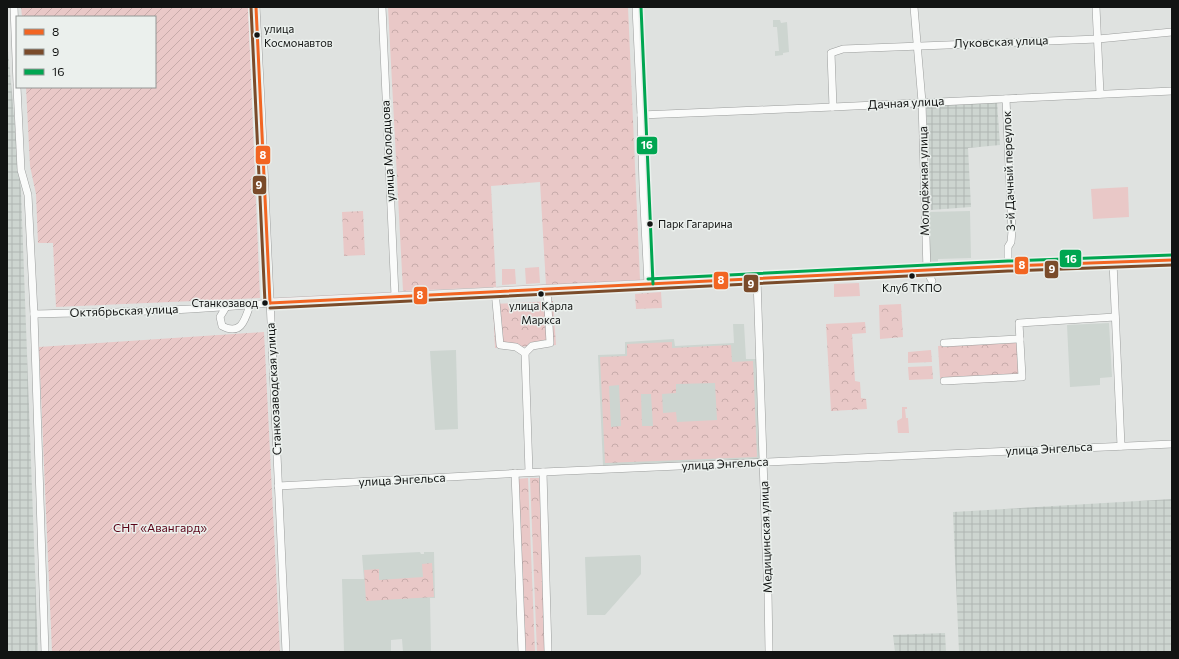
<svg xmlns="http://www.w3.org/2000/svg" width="1179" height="659" font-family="Commissioner,sans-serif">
<defs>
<pattern id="industrial-grid" width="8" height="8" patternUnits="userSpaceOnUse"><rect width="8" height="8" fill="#cdd5d0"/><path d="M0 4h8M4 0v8" fill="none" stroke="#afb6b2"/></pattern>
<pattern id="forest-crowns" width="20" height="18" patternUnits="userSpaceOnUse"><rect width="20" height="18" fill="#e9c8c7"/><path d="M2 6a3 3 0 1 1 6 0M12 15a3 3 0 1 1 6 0" fill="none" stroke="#c7abaa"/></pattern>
<pattern id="garden-furrows" width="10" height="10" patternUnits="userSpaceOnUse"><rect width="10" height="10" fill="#e9c8c7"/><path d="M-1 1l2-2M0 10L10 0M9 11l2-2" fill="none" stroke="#c7abaa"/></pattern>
</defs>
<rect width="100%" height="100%" fill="#dfe2e0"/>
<g fill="#cdd5d0">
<path d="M 773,20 L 780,20 L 781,23 L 787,22 L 789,52 L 783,53 L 783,55 L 775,56 L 775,51 L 779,51 L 777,27 L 773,27 Z"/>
<path d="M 970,211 L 971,258 L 938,259 L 938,263 L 928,264 L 927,212 Z"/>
<path d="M 1109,323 L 1112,377 L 1100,378 L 1100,385 L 1070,387 L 1067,325 Z"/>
<path d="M 733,324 L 744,324 L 746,359 L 756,359 L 759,459 L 603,466 L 598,355 L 625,354 L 625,342 L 674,339 L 675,346 L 734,343 Z"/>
<path d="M 456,350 L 458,429 L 435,430 L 430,351 Z"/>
<path d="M 420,552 L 421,554 L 424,554 L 424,552 L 434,552 L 435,598 L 430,598 L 431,652 L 403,652 L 402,639 L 391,640 L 391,652 L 344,652 L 342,579 L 364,579 L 362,555 Z"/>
<path d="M 640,555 L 641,557 L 641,574 L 605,615 L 587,615 L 585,557 Z"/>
</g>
<g fill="url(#industrial-grid)">
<path d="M 7,40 L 21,191 L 38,652 L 7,652 Z"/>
<path d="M 997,101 L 1000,145 L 968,148 L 971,207 L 931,210 L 926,106 Z"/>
<path d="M 1172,499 L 1172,652 L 959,652 L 953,512 Z"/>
<path d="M 945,633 L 946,652 L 895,652 L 893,635 Z"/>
</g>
<g fill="#e9c8c7">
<path d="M 1128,187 L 1129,217 L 1093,219 L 1091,189 Z"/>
<path d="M 539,267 L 540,283 L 526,284 L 525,268 Z"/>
<path d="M 502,269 L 515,269 L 516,284 L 502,285 Z"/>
<path d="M 859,283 L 860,296 L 834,297 L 834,284 Z"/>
<path d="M 902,407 L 907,407 L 907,409 L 905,409 L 906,418 L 908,418 L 909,433 L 898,433 L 897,421 L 902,418 Z"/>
</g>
<g fill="url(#forest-crowns)" fill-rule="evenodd">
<path d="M 388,7 L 628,7 L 640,280 L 546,285 L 540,182 L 491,186 L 496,287 L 403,291 Z"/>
<path d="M 363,211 L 365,255 L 344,256 L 342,212 Z"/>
<path d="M 661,292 L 662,308 L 636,309 L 635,294 Z"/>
<path d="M 553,301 L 556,345 L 495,348 L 493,304 Z"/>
<path d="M 901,304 L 903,337 L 880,339 L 879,305 Z"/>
<path d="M 865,322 L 866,333 L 852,334 L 855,381 L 860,382 L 861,398 L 866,399 L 867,409 L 831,411 L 826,324 Z"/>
<path d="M 672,342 L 672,348 L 731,345 L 732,362 L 753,361 L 757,457 L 605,463 L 600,357 L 627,356 L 627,344 ZM 715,383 L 717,420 L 677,422 L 676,412 L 663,413 L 662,394 L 676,393 L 676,384 ZM 619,385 L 621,426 L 611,427 L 609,386 ZM 641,394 L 651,394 L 653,426 L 642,426 Z"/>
<path d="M 1017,342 L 1019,374 L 940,378 L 938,346 Z"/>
<path d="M 931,350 L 932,362 L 908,363 L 908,352 Z"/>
<path d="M 932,366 L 933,379 L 909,380 L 908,367 Z"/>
<path d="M 528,478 L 535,652 L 523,652 L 517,479 Z"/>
<path d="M 530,478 L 540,478 L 547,652 L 537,652 Z"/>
<path d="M 432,563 L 434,597 L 366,601 L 364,570 L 379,569 L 379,580 L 423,577 L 422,564 Z"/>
</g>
<g fill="url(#garden-furrows)">
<path d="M 21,7 L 248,7 L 260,298 L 56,307 L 53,243 L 38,243 L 36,194 L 30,166 L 26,87 L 155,87 L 155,17 L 22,17 Z"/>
<path d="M 264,332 L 280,652 L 52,652 L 39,347 Z"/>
</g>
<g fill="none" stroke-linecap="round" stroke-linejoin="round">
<defs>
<g id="minor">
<path d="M 14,7 L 17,84"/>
<path d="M 256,7 L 261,102 L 286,652"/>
<path d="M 382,7 L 395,296"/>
<path d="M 636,7 L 641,115 L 643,186 L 648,284"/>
<path d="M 914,7 L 922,102 L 927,271 L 932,281"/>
<path d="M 1096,7 L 1100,94"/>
<path d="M 17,87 L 21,170 L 28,195 L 34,314 L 45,652"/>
<path d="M 1006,99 L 1012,231 L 1011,242 L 1008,247 L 1008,266"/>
<path d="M 833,107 L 831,53 L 843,49 L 1098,39 L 1172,32"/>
<path d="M 641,115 L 833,107 L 1172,91"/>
<path d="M 1113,262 L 1121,446"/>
<path d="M 757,279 L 766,549 L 768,592 L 769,652"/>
<path d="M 495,291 L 500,345 L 516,347 L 525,353 L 532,346 L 550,343 L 547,289"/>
<path d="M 226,307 L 220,317 L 222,326 C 241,336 245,320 250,305"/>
<path d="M 34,314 C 113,312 191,311 270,303"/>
<path d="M 944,343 L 1020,339"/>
<path d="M 525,353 L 529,472"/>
<path d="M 944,381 L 1022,377 L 1019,323 L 1115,317"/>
<path d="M 543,472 L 548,652"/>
<path d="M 515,473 L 522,652"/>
<path d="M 278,486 L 543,472 L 1172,444"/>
</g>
<path id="major" d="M 270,303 L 757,279 L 862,273 L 891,272 L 1008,266 L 1172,260"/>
</defs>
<use href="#minor" stroke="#9b9d9c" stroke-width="8"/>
<use href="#major" stroke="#b9b0b0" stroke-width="10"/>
<use href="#minor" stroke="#fafbfa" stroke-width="7"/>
<use href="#major" stroke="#f4f0ef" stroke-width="9"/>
<defs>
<g id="bus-1">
<path d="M 256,7 L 270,303"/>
<path d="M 270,303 L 1008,266 L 1172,260"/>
</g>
<g id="bus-2">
<path d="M 251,7 L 265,303"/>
<path d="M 270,308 L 1008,271 L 1172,265"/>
</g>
<g id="bus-3">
<path d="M 641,7 L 653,284"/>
<path d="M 648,279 L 1008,261 L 1172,255"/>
</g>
</defs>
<use href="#bus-1" stroke="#ebf0ed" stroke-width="6"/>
<use href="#bus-2" stroke="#ebf0ed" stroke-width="6"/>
<use href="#bus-3" stroke="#ebf0ed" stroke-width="6"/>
<use href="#bus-1" stroke="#f26522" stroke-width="3"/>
<use href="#bus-2" stroke="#7a4b2a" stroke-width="3"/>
<use href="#bus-3" stroke="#00a651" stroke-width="3"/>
</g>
<g fill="#121413" stroke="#ebf0ed" stroke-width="1.5">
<circle cx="257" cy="35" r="3.5"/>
<circle cx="650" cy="224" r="3.5"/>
<circle cx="912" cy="276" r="3.5"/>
<circle cx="541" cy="294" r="3.5"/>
<circle cx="265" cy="303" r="3.5"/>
</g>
<g text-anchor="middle" stroke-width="3" stroke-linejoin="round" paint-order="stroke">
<g font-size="11" fill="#121413" stroke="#ebf0ed" text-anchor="start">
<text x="264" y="33">улица<tspan x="264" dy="14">Космонавтов</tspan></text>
<text x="658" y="228">Парк Гагарина</text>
<text x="912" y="292" text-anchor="middle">Клуб ТКПО</text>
<text x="258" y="307" text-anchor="end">Станкозавод</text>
<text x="541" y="310" text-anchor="middle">улица Карла<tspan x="541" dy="14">Маркса</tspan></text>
</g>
<g font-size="12" fill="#121413" stroke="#ebf0ed">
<text transform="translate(1001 42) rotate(-2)" y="4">Луковская улица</text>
<text transform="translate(906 103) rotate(-3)" y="4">Дачная улица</text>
<text transform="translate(388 151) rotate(-93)" y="4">улица Молодцова</text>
<text transform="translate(1009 171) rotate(-92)" y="4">3-й Дачный переулок</text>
<text transform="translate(924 181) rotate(-91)" y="4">Молодёжная улица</text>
<text transform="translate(124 311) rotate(-2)" y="4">Октябрьская улица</text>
<text transform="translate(274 389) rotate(-93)" y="4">Станкозаводская улица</text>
<text transform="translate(1049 449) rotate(-3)" y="4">улица Энгельса</text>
<text transform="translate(725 464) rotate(-3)" y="4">улица Энгельса</text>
<text transform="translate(402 480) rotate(-3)" y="4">улица Энгельса</text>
<text transform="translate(766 537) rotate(-92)" y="4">Медицинская улица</text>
</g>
<g font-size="12" fill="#590317" stroke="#ebf0ed">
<text x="160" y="532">СНТ «Авангард»</text>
</g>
</g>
<g stroke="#ebf0ed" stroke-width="1.5">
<rect x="636" y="136" width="22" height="19" rx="4" fill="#00a651"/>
<rect x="255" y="145" width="16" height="20" rx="4" fill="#f26522"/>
<rect x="252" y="175" width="15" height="20" rx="4" fill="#7a4b2a"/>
<rect x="1059" y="249" width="23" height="19" rx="4" fill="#00a651"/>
<rect x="1014" y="256" width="15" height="19" rx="4" fill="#f26522"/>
<rect x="1044" y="260" width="15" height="19" rx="4" fill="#7a4b2a"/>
<rect x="713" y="271" width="16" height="19" rx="4" fill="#f26522"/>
<rect x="743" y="274" width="16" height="19" rx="4" fill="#7a4b2a"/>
<rect x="413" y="286" width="15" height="19" rx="4" fill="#f26522"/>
</g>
<g font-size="11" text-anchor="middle" font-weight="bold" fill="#fff">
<text x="647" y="149">16</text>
<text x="263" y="159">8</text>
<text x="259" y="189">9</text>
<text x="1071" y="263">16</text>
<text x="1022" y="269">8</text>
<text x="1052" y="273">9</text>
<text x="721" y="284">8</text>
<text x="751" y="288">9</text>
<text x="420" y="299">8</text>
</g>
<rect width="1179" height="659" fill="none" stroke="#121413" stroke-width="16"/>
<rect x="16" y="16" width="140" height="72" fill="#ebf0ed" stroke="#949896"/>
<rect x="24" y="29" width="20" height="6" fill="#f26522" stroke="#949896"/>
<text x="52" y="36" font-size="12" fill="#121413">8</text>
<rect x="24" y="49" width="20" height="6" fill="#7a4b2a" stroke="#949896"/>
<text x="52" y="56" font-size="12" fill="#121413">9</text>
<rect x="24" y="69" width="20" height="6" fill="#00a651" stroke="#949896"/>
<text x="52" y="76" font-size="12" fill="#121413">16</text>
</svg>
